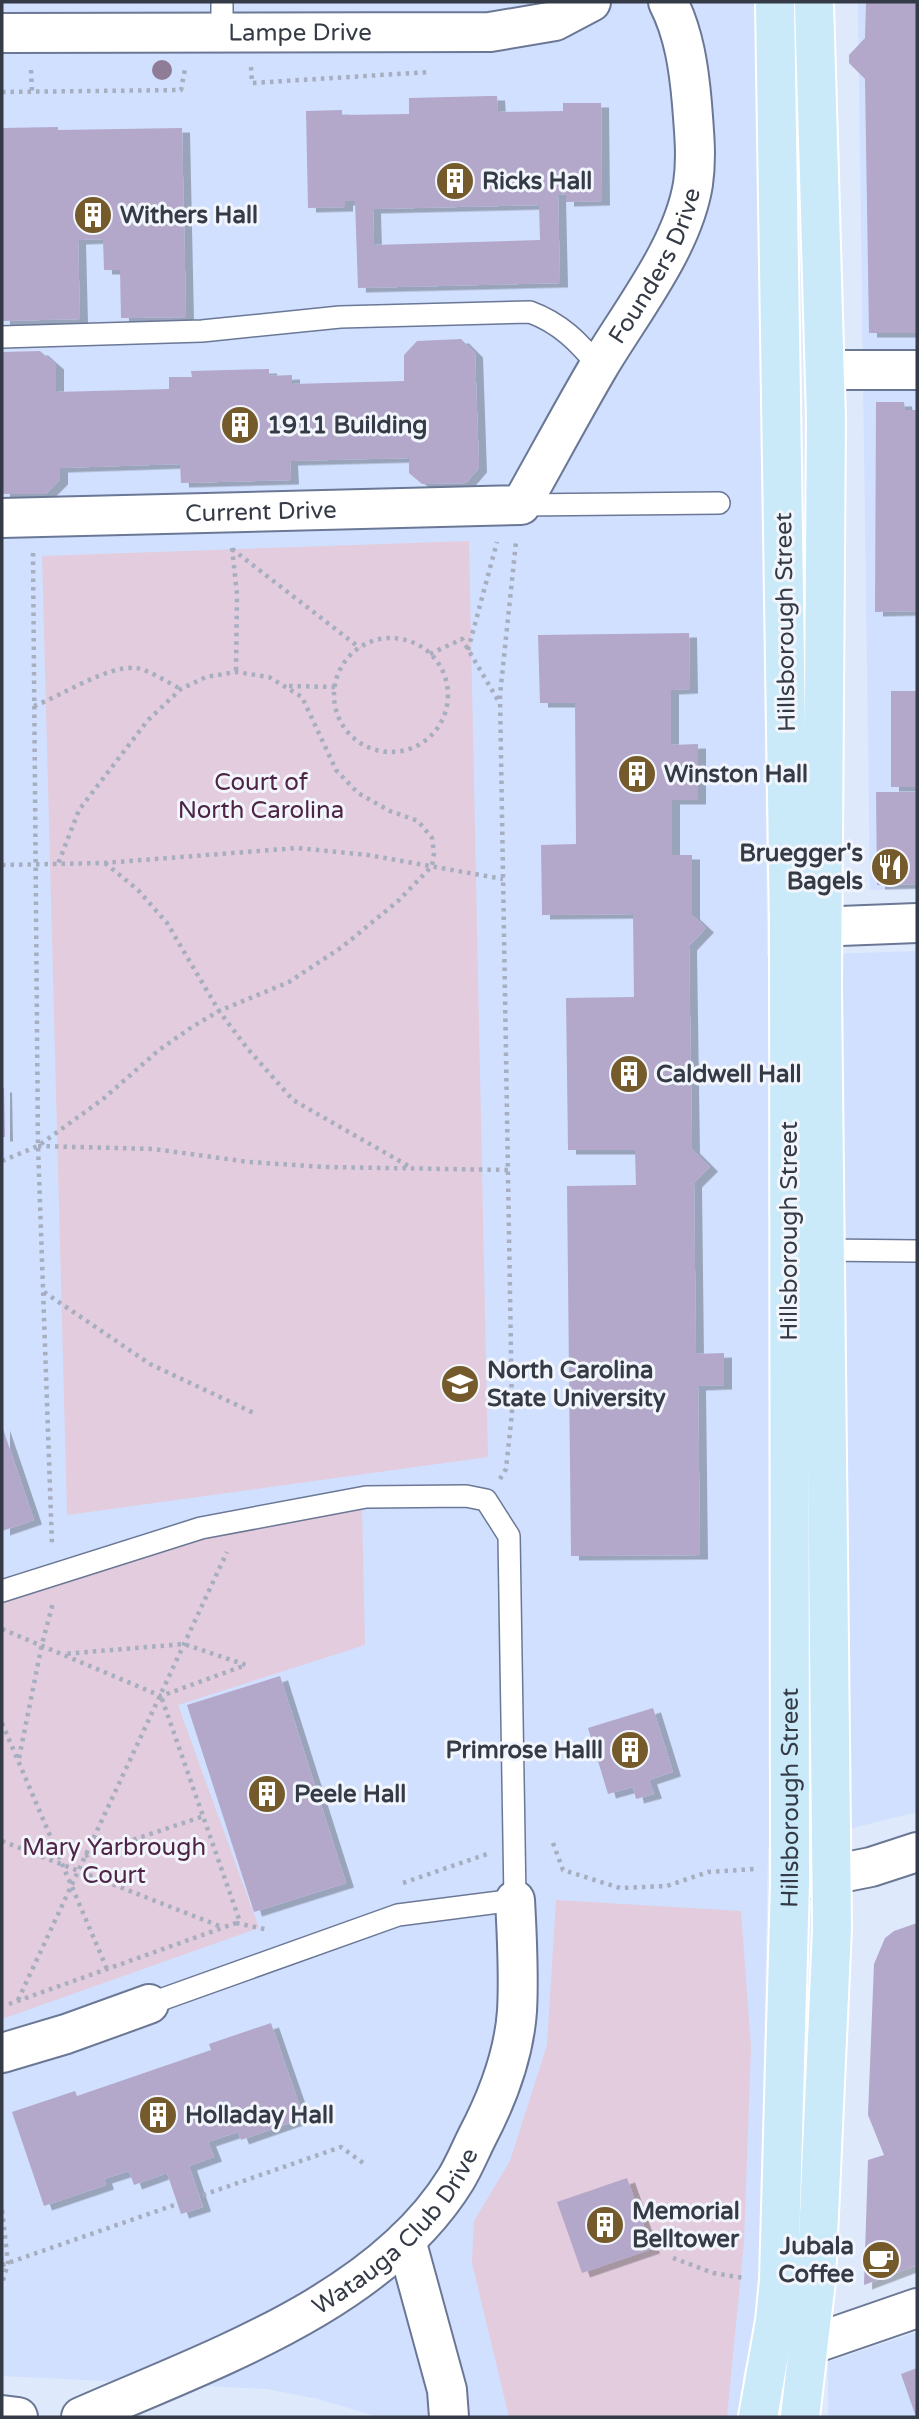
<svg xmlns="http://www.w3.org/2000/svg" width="919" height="2419" font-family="'Varela Round',sans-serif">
<defs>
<filter id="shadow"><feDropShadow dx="8" dy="4.5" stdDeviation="0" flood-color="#0004"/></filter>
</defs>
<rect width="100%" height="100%" fill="#dfe9fc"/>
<g fill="#d1e0ff">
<path d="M 2,2 L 759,2 L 767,956 L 917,951 L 917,1812 L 768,1849 L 759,2319 L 743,2376 L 740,2417 L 379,2417 L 318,2399 L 267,2389 L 2,2376 Z"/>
<path d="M 858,2 L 917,2 L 917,889 L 870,890 Z"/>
<path d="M 917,2332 L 917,2417 L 828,2417 L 828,2362 Z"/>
</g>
<g fill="#e3ccdd">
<path d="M 469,541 L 488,1457 L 67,1515 L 42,556 Z"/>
<path d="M 362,1507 L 365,1645 L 178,1705 L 259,1928 L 2,2019 L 2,1582 L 140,1536 Z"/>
<path d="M 556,1900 L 741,1911 L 751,2047 L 744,2242 L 727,2417 L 509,2417 L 472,2263 L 474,2221 L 510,2161 L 547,2045 Z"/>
</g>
<g fill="#b3a8ca" fill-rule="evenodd" filter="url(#shadow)">
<path d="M 866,2 L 917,2 L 917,333 L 869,333 L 865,79 L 849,63 L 849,55 L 865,38 Z"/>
<path d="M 489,96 L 497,96 L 498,112 L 563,111 L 563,103 L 601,103 L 602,201 L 566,202 L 566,194 L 558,195 L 560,283 L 358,288 L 355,201 L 345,201 L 345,207 L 308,208 L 306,111 L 342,110 L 342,115 L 409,114 L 409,98 ZM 539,205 L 540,240 L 374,245 L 373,209 Z"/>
<path d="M 58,127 L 58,130 L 182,128 L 186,317 L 121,318 L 120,270 L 104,270 L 103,239 L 78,240 L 80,319 L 2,321 L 2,128 Z"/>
<path d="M 461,339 L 475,353 L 479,468 L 466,483 L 422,484 L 409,473 L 409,458 L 290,461 L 291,480 L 181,483 L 180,464 L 60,468 L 60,480 L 46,494 L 2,494 L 2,352 L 40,351 L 56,365 L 56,392 L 169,389 L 169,377 L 192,377 L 191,371 L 269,369 L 269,376 L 292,375 L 292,384 L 404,381 L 404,355 L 417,341 Z"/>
<path d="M 876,402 L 904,402 L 905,410 L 917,410 L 917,611 L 875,612 Z"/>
<path d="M 689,633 L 690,689 L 671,690 L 671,745 L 698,744 L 698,800 L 672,800 L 672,855 L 692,855 L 692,915 L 706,928 L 689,946 L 692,1149 L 710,1167 L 694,1183 L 696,1354 L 724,1353 L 724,1385 L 698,1386 L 700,1555 L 571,1556 L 567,1186 L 636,1185 L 635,1150 L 568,1150 L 566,998 L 634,997 L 633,914 L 542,915 L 541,845 L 576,844 L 575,703 L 540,703 L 538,635 Z"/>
<rect x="891" y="691" width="26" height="96"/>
<path d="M 876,792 L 917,792 L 917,884 L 877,885 Z"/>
<path d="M 2,1088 L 4,1088 L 5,1137 L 2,1137 Z"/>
<path d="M 2,1426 L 34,1520 L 2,1531 Z"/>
<path d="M 280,1676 L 346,1883 L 254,1912 L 187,1705 Z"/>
<path d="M 653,1708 L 673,1772 L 649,1780 L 654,1794 L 636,1799 L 633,1787 L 608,1794 L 588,1728 Z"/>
<path d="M 917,1923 L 917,2265 L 864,2285 L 868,2160 L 884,2155 L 868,2115 L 874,1964 L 885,1938 L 894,1931 Z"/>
<path d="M 271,2023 L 304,2118 L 241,2140 L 238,2132 L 208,2142 L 214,2157 L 189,2166 L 203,2207 L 181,2214 L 167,2173 L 134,2185 L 129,2171 L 104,2179 L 106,2185 L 44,2206 L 12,2112 L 75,2091 L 77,2096 L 211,2050 L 209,2044 Z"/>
<path d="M 627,2178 L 652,2249 L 582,2273 L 557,2202 Z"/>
<path d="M 917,2368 L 917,2417 L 916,2417 L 901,2374 Z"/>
</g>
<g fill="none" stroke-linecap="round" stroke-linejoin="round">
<defs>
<g id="service">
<path d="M 222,2 L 222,31"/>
<path d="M 2,337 L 202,331 L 340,317 L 530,312 C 560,323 579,342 599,367"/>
<path d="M 521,505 L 719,503"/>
<path d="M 823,1250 L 917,1251"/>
<path d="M 2,1591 L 201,1528 L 366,1497 L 466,1496 L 486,1500 L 509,1536 L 515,1900 L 398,1915 L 149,2004"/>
</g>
<g id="minor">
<path id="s1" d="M 2,33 L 490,32 L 555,21 L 591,2"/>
<path d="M 826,370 L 917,370"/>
<path id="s2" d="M 2,518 L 521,505 C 547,459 572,412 599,366 C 631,312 683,247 693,184 C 697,157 694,131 692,104 C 689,69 684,33 668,2"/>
<path d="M 789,928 L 917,923"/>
<path d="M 790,1883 L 871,1867 L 917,1852"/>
<path d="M 2,2053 L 66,2034 L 149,2004"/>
<path d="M 406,2240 L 447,2390 L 449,2417"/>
<path d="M 810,2345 L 917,2308"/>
<path id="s3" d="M 81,2417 C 208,2361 380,2303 456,2179 C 464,2166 470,2151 477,2137 C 497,2099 514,2054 517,2011 C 519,1975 517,1936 515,1900"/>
</g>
<path id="secondary" d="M 2,2415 L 18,2417"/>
<g id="primary">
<path id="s4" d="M 758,2417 L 775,2321 L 779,2280 L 790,1883 L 789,928 L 775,2"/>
<path d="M 800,2417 L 816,2281 L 832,1929 L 822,987 L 826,418 L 814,2"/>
</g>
</defs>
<use href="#service" stroke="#6b7895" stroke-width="24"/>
<use href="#minor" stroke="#6b7895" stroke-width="42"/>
<use href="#secondary" stroke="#6b7895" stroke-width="42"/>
<use href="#primary" stroke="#fff" stroke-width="42"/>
<g stroke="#a6aebf" stroke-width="4.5" stroke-dasharray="3.5 5" stroke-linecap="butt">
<path d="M 251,67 L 252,83 L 430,72"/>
<path d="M 31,70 L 32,92"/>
<path d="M 2,92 L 181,90 L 185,69"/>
<path d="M 232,548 L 237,594 L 236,672"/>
<path d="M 232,549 L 360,648"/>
<path d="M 33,553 L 38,1146 L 52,1545"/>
<circle cx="391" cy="695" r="57"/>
<path d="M 468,650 L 497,542"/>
<path d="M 430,654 L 462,639 L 499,702"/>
<path d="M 289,686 L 335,687"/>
<path d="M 34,706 C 63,695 108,665 136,668 C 150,670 168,683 181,689"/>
<path d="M 105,863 L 138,890 L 167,923 L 219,1011 L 247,1048 L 293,1100 L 410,1167"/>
<path d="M 2,865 L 104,863 L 297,848 L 368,855 L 503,879"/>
<path d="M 38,1146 L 154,1149 L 249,1162 L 325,1167 L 508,1170"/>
<path d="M 2,1161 L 38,1146 L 103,1099 L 159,1050 L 192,1027 L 219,1011 L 289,982 L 342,947 L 398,901 L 432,866 L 434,853 L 432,838 L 418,821 L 390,811 L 358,793 L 336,770 L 302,697 L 269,677 L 236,672 L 206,677 L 181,689 L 148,720 L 79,810 L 58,864"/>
<path d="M 44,1292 L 150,1364 L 256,1414"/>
<path d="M 500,1479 L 506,1469 L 512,1413 L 500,695 L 516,542"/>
<path d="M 2,1629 L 161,1696 L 246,1665 L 184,1644 L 63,1654"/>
<path d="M 2,1723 L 107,1969"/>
<path d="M 19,1758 L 42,1644 L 53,1603"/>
<path d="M 2,1841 L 222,1927"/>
<path d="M 553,1843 L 563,1870 L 620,1888 L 667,1886 L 708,1872 L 755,1869"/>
<path d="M 85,1856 L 204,1816"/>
<path d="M 403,1883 L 487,1854"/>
<path d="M 236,1923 L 269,1930"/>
<path d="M 18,2000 L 227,1552"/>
<path d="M 9,2004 L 236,1923 L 239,1919 L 161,1696"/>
<path d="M 2,2210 L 8,2263 L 2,2284"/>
<path d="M 673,2258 L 713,2273 L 744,2278"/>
<path d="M 2,2265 L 341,2147 L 366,2165"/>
</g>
<use href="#service" stroke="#fff" stroke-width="21"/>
<use href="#minor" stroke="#fff" stroke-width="38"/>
<use href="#secondary" stroke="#fff" stroke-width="38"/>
<use href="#primary" stroke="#caeafa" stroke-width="38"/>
</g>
<circle fill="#8f7d97" cx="162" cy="70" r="10"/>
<defs>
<symbol id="building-disc" viewBox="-11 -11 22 22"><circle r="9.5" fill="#755a2c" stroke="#f2f6fc"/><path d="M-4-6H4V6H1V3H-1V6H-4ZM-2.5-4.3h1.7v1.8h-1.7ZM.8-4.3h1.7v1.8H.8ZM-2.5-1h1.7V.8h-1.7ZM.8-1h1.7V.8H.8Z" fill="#fff"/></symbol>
<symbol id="restaurant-disc" viewBox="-11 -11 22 22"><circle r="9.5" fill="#755a2c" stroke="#f2f6fc"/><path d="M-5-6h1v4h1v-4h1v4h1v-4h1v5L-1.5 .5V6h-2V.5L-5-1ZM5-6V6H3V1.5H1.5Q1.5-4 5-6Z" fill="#fff"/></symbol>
<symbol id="university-disc" viewBox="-11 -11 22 22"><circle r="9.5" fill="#755a2c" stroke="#f2f6fc"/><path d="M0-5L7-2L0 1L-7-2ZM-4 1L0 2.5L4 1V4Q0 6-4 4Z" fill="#fff"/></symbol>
<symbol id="cafe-disc" viewBox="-11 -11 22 22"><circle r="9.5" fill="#755a2c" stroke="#f2f6fc"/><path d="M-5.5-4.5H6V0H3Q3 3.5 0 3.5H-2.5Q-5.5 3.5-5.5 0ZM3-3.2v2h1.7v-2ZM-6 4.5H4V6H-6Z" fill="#fff"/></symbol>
</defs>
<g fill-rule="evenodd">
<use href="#building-disc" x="433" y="159" width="44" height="44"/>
<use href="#building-disc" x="71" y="193" width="44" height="44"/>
<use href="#building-disc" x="218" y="403" width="44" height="44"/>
<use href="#building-disc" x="615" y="752" width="44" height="44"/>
<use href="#restaurant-disc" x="868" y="845" width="44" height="44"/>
<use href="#building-disc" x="607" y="1052" width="44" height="44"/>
<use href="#university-disc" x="438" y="1362" width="44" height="44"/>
<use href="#building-disc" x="608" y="1728" width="44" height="44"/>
<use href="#building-disc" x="245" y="1772" width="44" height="44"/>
<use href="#building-disc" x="136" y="2093" width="44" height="44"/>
<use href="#building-disc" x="583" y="2203" width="44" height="44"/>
<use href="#cafe-disc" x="859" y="2238" width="44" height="44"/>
</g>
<g text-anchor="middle" stroke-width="6" stroke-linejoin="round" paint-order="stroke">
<g font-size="24" fill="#343a46" stroke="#f2f6fc">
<text dy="8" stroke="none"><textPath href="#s1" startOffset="298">Lampe Drive</textPath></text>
<text dy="8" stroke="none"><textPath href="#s2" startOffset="794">Founders Drive</textPath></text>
<text dy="8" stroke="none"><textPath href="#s2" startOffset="259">Current Drive</textPath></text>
<text transform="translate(785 622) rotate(-91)" y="8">Hillsborough Street</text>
<text transform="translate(789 1231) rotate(-90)" y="8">Hillsborough Street</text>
<text dy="8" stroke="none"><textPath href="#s4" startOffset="621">Hillsborough Street</textPath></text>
<text dy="8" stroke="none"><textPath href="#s3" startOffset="371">Watauga Club Drive</textPath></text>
</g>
<g font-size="24" font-weight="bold" fill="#343a46" stroke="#f2f6fc" text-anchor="start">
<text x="482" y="189">Ricks Hall</text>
<text x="120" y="223">Withers Hall</text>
<text x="267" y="433">1911 Building</text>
<text x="664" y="782">Winston Hall</text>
<text x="863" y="861" text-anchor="end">Bruegger's<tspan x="863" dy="28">Bagels</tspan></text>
<text x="656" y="1082">Caldwell Hall</text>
<text x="487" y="1378">North Carolina<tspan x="487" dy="28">State University</tspan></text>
<text x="603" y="1758" text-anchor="end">Primrose Halll</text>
<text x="294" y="1802">Peele Hall</text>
<text x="185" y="2123">Holladay Hall</text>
<text x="632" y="2219">Memorial<tspan x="632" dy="28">Belltower</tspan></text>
<text x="854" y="2254" text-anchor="end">Jubala<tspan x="854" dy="28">Coffee</tspan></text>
</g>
<g font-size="24" fill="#4d2445" stroke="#f2f6fc">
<text x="261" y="790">Court of<tspan x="261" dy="28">North Carolina</tspan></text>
<text x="114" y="1855">Mary Yarbrough<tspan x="114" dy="28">Court</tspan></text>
</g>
</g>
<rect width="919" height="2419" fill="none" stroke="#343a46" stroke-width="7"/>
</svg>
